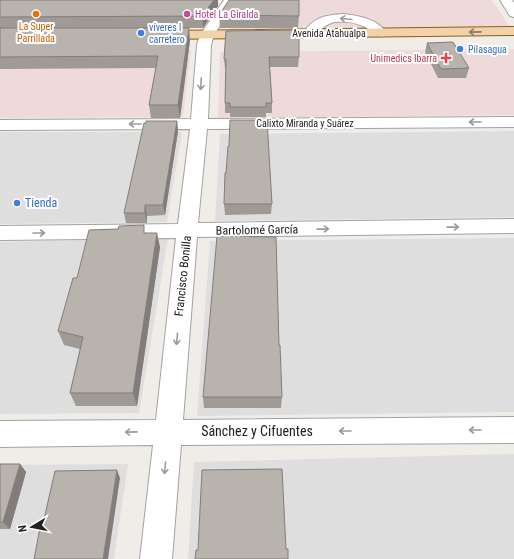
<svg xmlns="http://www.w3.org/2000/svg" width="514" height="559" font-family="'Roboto Condensed',sans-serif">
<rect width="100%" height="100%" fill="#f0ede8"/>
<g fill="#dfdede">
<path d="M 514,131 L 514,217 L 215,221 L 220,134 Z"/>
<path d="M 0,132 L 182,132 L 167,222 L 0,224 Z"/>
<path d="M 168,238 L 139,413 L 0,414 L 0,242 Z"/>
<path d="M 514,238 L 514,412 L 197,416 L 210,241 Z"/>
<path d="M 514,454 L 514,559 L 188,559 L 194,462 Z"/>
<path d="M 128,464 L 114,559 L 0,559 L 0,465 Z"/>
</g>
<g fill="#eedada">
<path d="M 246,0 L 492,0 L 511,29 L 230,30 Z"/>
<path d="M 514,49 L 514,115 L 218,118 L 220,52 Z"/>
<path d="M 0,50 L 191,50 L 183,117 L 0,118 Z"/>
</g>
<g fill="none" stroke-linecap="round" stroke-linejoin="round">
<defs>
<g id="minor">
<path d="M 224,0 L 236,0 L 214,35 L 211,45 L 208,119 L 514,117 L 514,127 L 207,129 L 198,223 L 514,219 L 514,233 L 197,237 L 183,420 L 514,417 L 514,443 L 181,445 L 172,559 L 140,559 L 153,445 L 0,447 L 0,421 L 156,420 L 176,238 L 0,240 L 0,226 L 178,224 L 190,129 L 0,130 L 0,120 L 191,119 L 197,45 L 200,35 Z"/>
<path d="M 500,0 L 512,0 L 514,3 L 514,17 L 510,16 Z"/>
<path d="M 344,14 C 360,16 377,19 387,33 L 385,36 C 374,38 372,30 363,26 C 354,22 344,21 335,22 C 321,24 318,39 305,36 L 303,33 C 314,17 325,15 344,14 Z"/>
</g>
<path id="major" d="M 514,27 L 514,35 L 159,39 L 154,38 L 152,35 L 154,32 L 159,31 Z"/>
</defs>
<use href="#minor" stroke="#a2a2a2" stroke-width="2"/>
<use href="#major" stroke="#8c6011" stroke-width="2"/>
<use href="#minor" fill="#fff" fill-rule="evenodd"/>
<use href="#major" fill="#f2d2ab" fill-rule="evenodd"/>
</g>
<g fill="#9f9a96">
<path d="M 0,0 L 218,0 L 218,6 L 203,28 L 164,28 L 190,40 L 180,118 L 151,118 L 149,105 L 156,68 L 0,69 Z"/>
<path d="M 219,15 L 299,16 L 298,28 L 220,28 Z"/>
<path d="M 226,31 L 299,57 L 298,67 L 270,67 L 272,103 L 272,113 L 266,113 L 266,117 L 230,117 L 230,113 L 225,113 L 225,103 L 226,68 L 225,68 L 224,59 Z"/>
<path d="M 427,43 L 469,68 L 466,78 L 438,78 L 425,52 Z"/>
<path d="M 177,121 L 178,131 L 165,215 L 147,216 L 147,223 L 126,223 L 124,213 Z"/>
<path d="M 224,204 L 272,204 L 271,214 L 225,215 Z"/>
<path d="M 145,233 L 160,247 L 137,406 L 76,406 L 70,393 L 80,349 L 64,345 L 58,331 L 77,278 Z"/>
<path d="M 203,397 L 282,397 L 281,408 L 204,408 Z"/>
<path d="M 0,464 L 20,464 L 26,472 L 10,529 L 0,529 Z"/>
</g>
<g fill="#827d7a">
<path d="M 211,0 L 218,0 L 218,6 L 203,28 L 202,16 Z"/>
<path d="M 189,28 L 190,40 L 180,118 L 178,105 Z"/>
<path d="M 177,121 L 178,131 L 165,215 L 163,205 Z"/>
<path d="M 145,205 L 147,216 L 147,223 L 145,213 Z"/>
<path d="M 157,233 L 160,247 L 137,406 L 133,393 Z"/>
<path d="M 20,464 L 26,472 L 10,529 L 3,522 Z"/>
<path d="M 117,470 L 120,478 L 108,559 L 103,559 Z"/>
</g>
<g fill="#b9b3ae" stroke="#827d7a">
<path d="M 0,0 L 214,0 L 202,16 L 0,17 Z"/>
<path d="M 229,0 L 299,0 L 299,16 L 219,15 Z"/>
<path d="M 0,28 L 189,28 L 178,105 L 149,105 L 158,56 L 0,57 Z"/>
<path d="M 299,30 L 299,57 L 269,57 L 272,103 L 266,103 L 266,107 L 230,107 L 230,103 L 225,103 L 226,59 L 224,59 L 226,31 Z"/>
<path d="M 453,42 L 469,68 L 441,69 L 427,43 Z"/>
<path d="M 230,120 L 267,120 L 272,204 L 224,204 L 225,173 L 226,173 L 228,146 L 229,146 Z"/>
<path d="M 146,121 L 177,121 L 163,205 L 145,205 L 145,213 L 124,213 L 144,123 L 146,123 Z"/>
<path d="M 144,225 L 144,233 L 157,233 L 133,393 L 70,393 L 83,337 L 58,331 L 73,278 L 77,278 L 89,230 L 118,229 L 119,226 Z"/>
<path d="M 217,236 L 276,237 L 279,345 L 280,345 L 282,397 L 203,397 Z"/>
<path d="M 0,464 L 20,464 L 3,522 L 0,522 Z"/>
<path d="M 282,469 L 286,549 L 288,549 L 288,559 L 195,559 L 196,550 L 198,550 L 202,470 Z"/>
<path d="M 117,470 L 103,559 L 34,559 L 40,528 L 42,528 L 55,471 Z"/>
</g>
<defs><path id="oneway-shaft" d="M-6 0H5M1.5-3L5.5 0L1.5 3" fill="none" stroke-width="1.6" stroke-linecap="round" stroke-linejoin="round"/></defs>
<g stroke="#9b9b9b">
<use href="#oneway-shaft" transform="translate(346 19) rotate(-175)"/>
<use href="#oneway-shaft" transform="translate(201 84) rotate(93)"/>
<use href="#oneway-shaft" transform="translate(475 122) rotate(180)"/>
<use href="#oneway-shaft" transform="translate(135 124) rotate(180)"/>
<use href="#oneway-shaft" transform="translate(453 227) rotate(-1)"/>
<use href="#oneway-shaft" transform="translate(323 229) rotate(-1)"/>
<use href="#oneway-shaft" transform="translate(39 233)"/>
<use href="#oneway-shaft" transform="translate(177 339) rotate(95)"/>
<use href="#oneway-shaft" transform="translate(475 430) rotate(180)"/>
<use href="#oneway-shaft" transform="translate(345 431) rotate(180)"/>
<use href="#oneway-shaft" transform="translate(131 432) rotate(179)"/>
<use href="#oneway-shaft" transform="translate(165 468) rotate(95)"/>
</g>
<use stroke="#8a7a66" href="#oneway-shaft" transform="translate(475 32) rotate(179)"/>
<circle fill="#e8710a" stroke="#fff" stroke-width="1.5" cx="36" cy="14" r="4"/>
<circle fill="#d1479c" stroke="#fff" stroke-width="1.5" cx="187" cy="14" r="4"/>
<g fill="#3f7fe0" stroke="#fff" stroke-width="1.5">
<circle cx="141" cy="33" r="4"/>
<circle cx="460" cy="49" r="4"/>
<circle cx="17" cy="203" r="4"/>
</g>
<path fill="#e0444e" stroke="#fff" stroke-width="1.5" d="M444 52h4v4h4v4h-4v4h-4v-4h-4v-4h4z"/>
<g text-anchor="middle" stroke-width="4" stroke-linejoin="round" paint-order="stroke">
<g font-size="10" fill="#b23c85" stroke="#fff" text-anchor="start">
<text x="195" y="18">Hotel La Giralda</text>
</g>
<g font-size="10" fill="#c56008" stroke="#fff">
<text x="36" y="30">La Super<tspan x="36" dy="12">Parrillada</tspan></text>
</g>
<g font-size="10" fill="#366cbe" stroke="#fff" text-anchor="start">
<text x="149" y="31">víveres l<tspan x="149" dy="12">carretero</tspan></text>
<text x="468" y="53">Pilasagua</text>
</g>
<g font-size="10" fill="#212121" stroke="#fff">
<text x="329" y="37">Avenida Atahualpa</text>
<text x="305" y="127">Calixto Miranda y Suárez</text>
</g>
<g font-size="10" fill="#be3a42" stroke="#fff" text-anchor="end">
<text x="437" y="62">Unimedics Ibarra</text>
</g>
<g font-size="12" fill="#366cbe" stroke="#fff" text-anchor="start">
<text x="25" y="207">Tienda</text>
</g>
<g font-size="12" fill="#212121" stroke="#fff">
<text transform="translate(257 230) rotate(-1)" y="4">Bartolomé García</text>
<text transform="translate(183 276) rotate(-84)" y="4">Francisco Bonilla</text>
</g>
<g font-size="14" fill="#212121" stroke="#fff">
<text x="257" y="436">Sánchez y Cifuentes</text>
</g>
</g>
<g transform="translate(32 527) rotate(260)" stroke="#ffffff" stroke-width="3" paint-order="stroke">
<path d="M0-3L7 15L0 10L-7 15Z" fill="#212121"/>
<text y="-6" font-size="11" font-weight="bold" text-anchor="middle" fill="#212121">N</text>
</g>
</svg>
